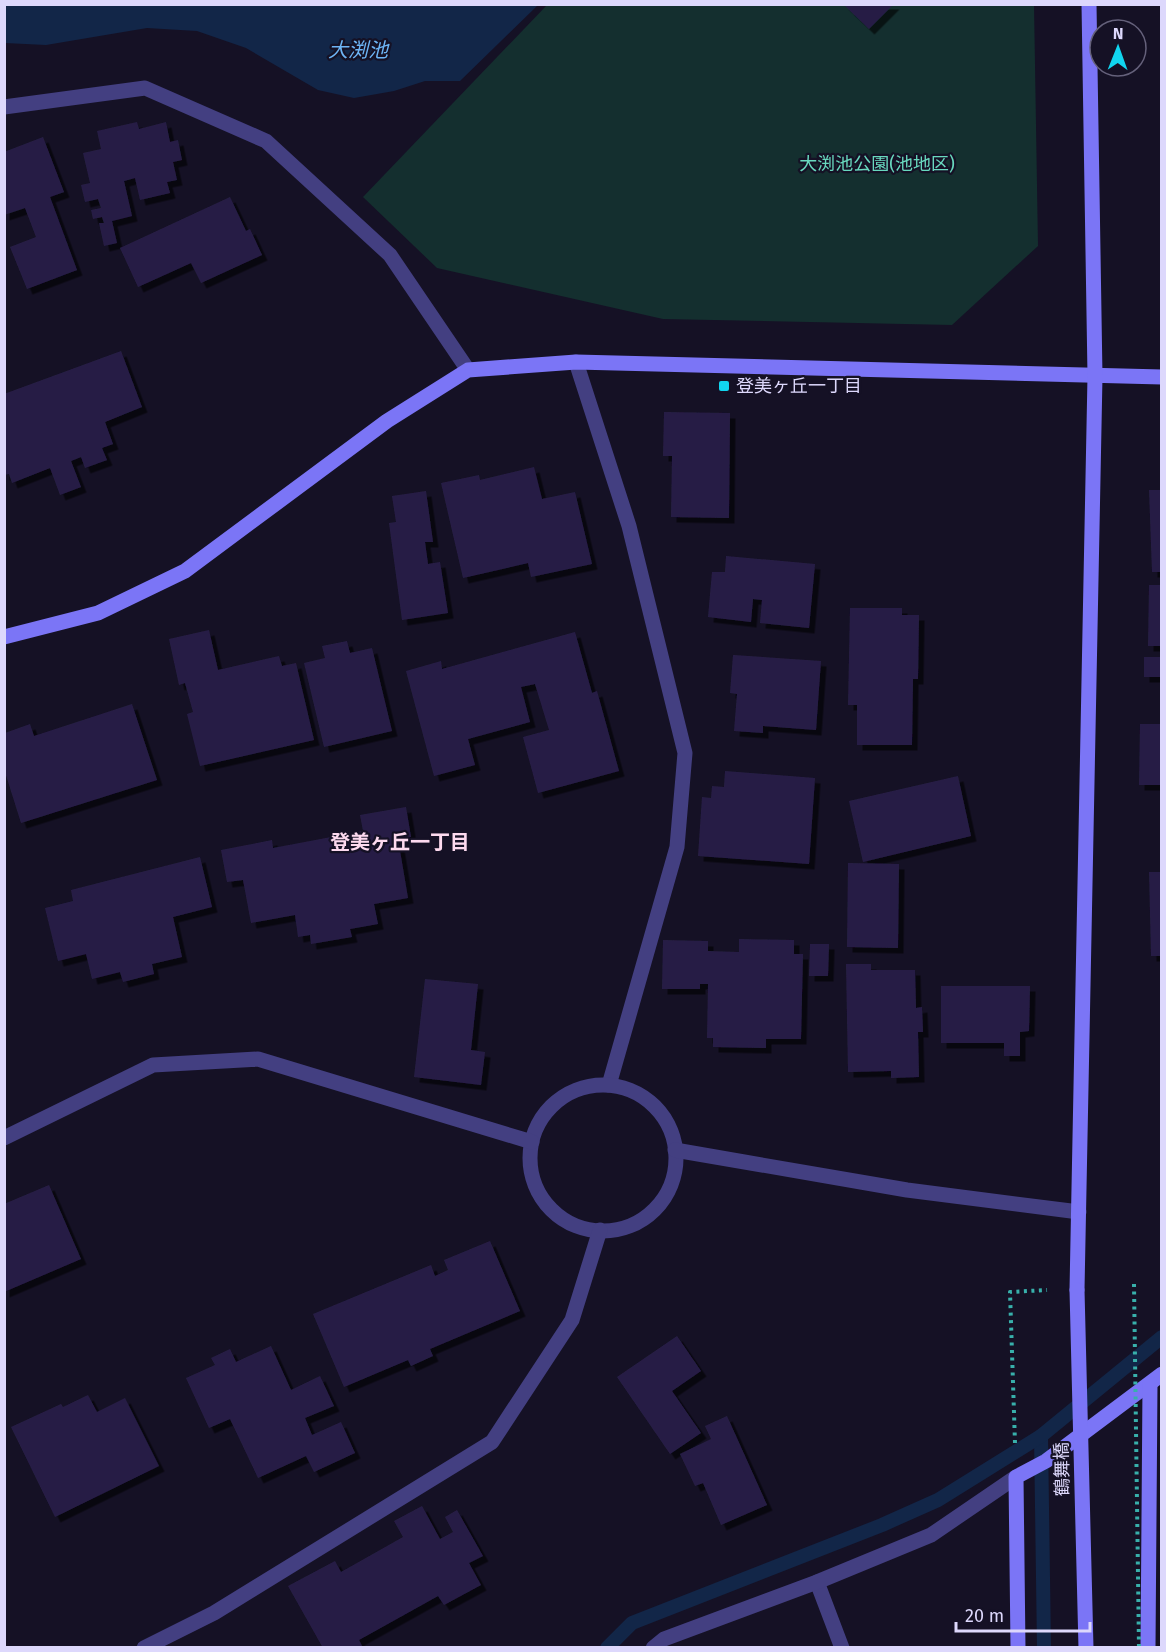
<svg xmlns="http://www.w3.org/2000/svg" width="1166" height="1652" font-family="'Fira Sans','Noto Sans JP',sans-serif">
<defs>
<filter id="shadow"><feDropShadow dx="5.5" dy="5.5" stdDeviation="0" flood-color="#0009"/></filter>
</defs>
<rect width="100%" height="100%" fill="#151125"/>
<path fill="#142f2f" d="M 547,5 L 1034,5 L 1038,246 L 952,325 L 663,319 L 437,268 L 363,197 Z"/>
<path fill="#122648" d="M 5,4 L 538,4 L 538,5 L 460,81 L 425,81 L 394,91 L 354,98 L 318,90 L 246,48 L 197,31 L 147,28 L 46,45 L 5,43 Z"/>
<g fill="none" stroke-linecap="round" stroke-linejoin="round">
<g stroke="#122648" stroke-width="14">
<path d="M 1041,1436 L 1044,1648"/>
<path d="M 607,1648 L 632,1623 L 882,1525 L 938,1500 L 1041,1436 L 1162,1337"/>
</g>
</g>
<g fill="#271e45" filter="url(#shadow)">
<path d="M 843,4 L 894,4 L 869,29 Z"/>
<path d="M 137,122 L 139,129 L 166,122 L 170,142 L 178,140 L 182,160 L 173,162 L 177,180 L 167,182 L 170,193 L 140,200 L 135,178 L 124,181 L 132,216 L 112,221 L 117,243 L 104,246 L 99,223 L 104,223 L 102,217 L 93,219 L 91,210 L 101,208 L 98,199 L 85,202 L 81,185 L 90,183 L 83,153 L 101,149 L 97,131 Z"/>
<path d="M 43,137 L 64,192 L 50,197 L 77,270 L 27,289 L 10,247 L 36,237 L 25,208 L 4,215 L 4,152 Z"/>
<path d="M 230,197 L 246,231 L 250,229 L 262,255 L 201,283 L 191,263 L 138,287 L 120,248 Z"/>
<path d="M 121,351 L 142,407 L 105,422 L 113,444 L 102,448 L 107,460 L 85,468 L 81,457 L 71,461 L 81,487 L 60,495 L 50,468 L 12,483 L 9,474 L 4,475 L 4,394 Z"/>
<path d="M 664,412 L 730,413 L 729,518 L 671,517 L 672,456 L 663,456 Z"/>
<path d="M 534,467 L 542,499 L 575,492 L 592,564 L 531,577 L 528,563 L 463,578 L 441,483 L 479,475 L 480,480 Z"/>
<path d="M 1149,490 L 1162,490 L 1162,572 L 1152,572 Z"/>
<path d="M 426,491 L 433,542 L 425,542 L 428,564 L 440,562 L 448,613 L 402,620 L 389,523 L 396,522 L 392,496 Z"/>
<path d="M 726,556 L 815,564 L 809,628 L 760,623 L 762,600 L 753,599 L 751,622 L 708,617 L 712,572 L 725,572 Z"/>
<path d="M 1149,585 L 1162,585 L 1162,646 L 1148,646 Z"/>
<path d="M 850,608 L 902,608 L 902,615 L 919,615 L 918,679 L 913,679 L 912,745 L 857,745 L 857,705 L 848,705 Z"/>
<path d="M 209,630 L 218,670 L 279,656 L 282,666 L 296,663 L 314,740 L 200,766 L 187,714 L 193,712 L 185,683 L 179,685 L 169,639 Z"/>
<path d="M 575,632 L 592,693 L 597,691 L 619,771 L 538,793 L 523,737 L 549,730 L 535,684 L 521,687 L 530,722 L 468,739 L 475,765 L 434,776 L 406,671 L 441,661 L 442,669 Z"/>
<path d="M 347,641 L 350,653 L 372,648 L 392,731 L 324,747 L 304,663 L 325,658 L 322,646 Z"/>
<path d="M 733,655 L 821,661 L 816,730 L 763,726 L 763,733 L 734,731 L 737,694 L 730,693 Z"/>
<rect x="1144" y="657" width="18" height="20"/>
<path d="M 132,704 L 157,780 L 21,823 L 5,772 L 5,733 L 30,724 L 34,736 Z"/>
<path d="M 1140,724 L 1162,724 L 1162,785 L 1139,785 Z"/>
<path d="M 725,771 L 815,778 L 809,864 L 698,856 L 702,797 L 711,798 L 712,786 L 724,787 Z"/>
<path d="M 958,776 L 971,836 L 863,862 L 849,801 Z"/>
<path d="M 406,807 L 411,837 L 398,839 L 408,898 L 374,904 L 378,924 L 350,929 L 352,937 L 311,944 L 310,935 L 298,937 L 295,915 L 251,923 L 243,880 L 227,882 L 221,850 L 272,840 L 273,848 L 363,831 L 360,815 Z"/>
<path d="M 200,857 L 212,907 L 173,917 L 182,957 L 152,964 L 154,974 L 123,982 L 120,972 L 92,979 L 86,954 L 58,961 L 45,908 L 73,901 L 71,890 Z"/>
<path d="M 848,863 L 899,864 L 898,948 L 847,947 Z"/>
<path d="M 1149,872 L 1162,872 L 1162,956 L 1151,956 Z"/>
<path d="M 739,939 L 794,940 L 794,954 L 803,954 L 801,1039 L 766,1039 L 766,1048 L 713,1047 L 713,1038 L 707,1038 L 708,984 L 700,984 L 700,989 L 662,989 L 663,940 L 708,941 L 708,951 L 739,952 Z"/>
<path d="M 810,944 L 829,944 L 828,976 L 809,976 Z"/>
<path d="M 846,964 L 871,964 L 871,970 L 915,970 L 916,1008 L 922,1007 L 923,1032 L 918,1032 L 919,1077 L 891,1078 L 891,1071 L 848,1072 Z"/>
<path d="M 425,979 L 478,984 L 471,1050 L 485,1052 L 481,1085 L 414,1077 Z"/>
<path d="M 941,986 L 1030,986 L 1029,1031 L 1020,1032 L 1020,1056 L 1004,1056 L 1004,1043 L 941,1043 Z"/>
<path d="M 49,1185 L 81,1259 L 4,1292 L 4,1204 Z"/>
<path d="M 490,1241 L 520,1311 L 430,1349 L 433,1356 L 411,1366 L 408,1360 L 344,1387 L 313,1314 L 431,1265 L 435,1276 L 448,1270 L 444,1260 Z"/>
<path d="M 677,1336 L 701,1371 L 672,1391 L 701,1433 L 670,1454 L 617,1377 Z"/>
<path d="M 271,1346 L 291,1390 L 320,1376 L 334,1406 L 305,1418 L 312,1435 L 341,1422 L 355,1453 L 314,1472 L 306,1456 L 258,1478 L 230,1419 L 209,1428 L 186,1378 L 215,1365 L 211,1358 L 230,1349 L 236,1362 Z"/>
<path d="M 88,1395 L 97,1412 L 125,1398 L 159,1466 L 55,1517 L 11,1427 L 61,1404 L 63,1407 Z"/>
<path d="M 727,1416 L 767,1505 L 721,1525 L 703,1483 L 695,1486 L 680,1454 L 711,1439 L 705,1426 Z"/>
<path d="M 422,1506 L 440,1539 L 453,1532 L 445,1517 L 457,1510 L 483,1556 L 469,1563 L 481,1585 L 444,1605 L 438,1596 L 359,1640 L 363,1648 L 323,1648 L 288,1586 L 335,1561 L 341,1572 L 403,1537 L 394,1521 Z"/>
</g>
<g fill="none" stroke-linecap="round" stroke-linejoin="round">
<path stroke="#38b0ab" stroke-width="4" stroke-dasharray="3 4.5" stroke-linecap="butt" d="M 1015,1443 L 1010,1292 L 1047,1290"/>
<g stroke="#433f81" stroke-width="15">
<path d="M 4,107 L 145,88 L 266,141 L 390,255 L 468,370"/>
<path d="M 576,362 L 629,526 L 685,753 L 677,847 L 609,1085"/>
<circle cx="603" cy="1158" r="73"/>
<path d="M 4,1138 L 153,1065 L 258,1059 L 532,1142"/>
<path d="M 675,1150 L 907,1190 L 1079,1212"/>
<path d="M 817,1582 L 842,1648"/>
<path d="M 144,1648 L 214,1613 L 492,1442 L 572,1320 L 600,1230"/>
<path d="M 653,1648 L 664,1639 L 817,1582 L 931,1535 L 1016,1477"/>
</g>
<g stroke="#7b75f6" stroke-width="15">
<path d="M 4,637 L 98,613 L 185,571 L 387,421 L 468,370 L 576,362 L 1162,377"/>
<path d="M 1077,1290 L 1095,376 L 1089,4"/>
<path d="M 1018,1648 L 1016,1477 L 1046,1461 L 1162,1374"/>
<path d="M 1148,1648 L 1150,1384"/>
</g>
<path stroke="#38b0ab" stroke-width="4" stroke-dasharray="3 4.5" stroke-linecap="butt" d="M 1134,1284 L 1139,1648"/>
<path stroke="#7b75f6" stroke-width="15" d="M 1077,1290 L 1086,1648"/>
</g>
<rect fill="#11d5ef" stroke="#151125" stroke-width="2" x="718" y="380" width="12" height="12" rx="3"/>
<g text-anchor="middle" stroke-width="4.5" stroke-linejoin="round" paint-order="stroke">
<g font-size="18" fill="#68d8be" stroke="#151125">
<text x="877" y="170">大渕池公園(池地区)</text>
</g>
<g font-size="18" fill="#ddd8fc" stroke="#151125" text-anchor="start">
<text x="736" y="392">登美ヶ丘一丁目</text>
</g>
<g font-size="18" fill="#ddd8fc" stroke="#151125">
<text transform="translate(1062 1469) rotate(-91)" y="6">鶴舞橋</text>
</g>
<g font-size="20" font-style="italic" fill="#6db4f5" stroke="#151125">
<text x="358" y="57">大渕池</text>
</g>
<g font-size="20" font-weight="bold" fill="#fddaef" stroke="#151125">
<text x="400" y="849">登美ヶ丘一丁目</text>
</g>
</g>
<rect width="1166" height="1652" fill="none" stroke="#ddd8fc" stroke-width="12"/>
<g transform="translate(1118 48) rotate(1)"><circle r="28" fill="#151125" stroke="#65617b" stroke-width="1.5"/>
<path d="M0-4.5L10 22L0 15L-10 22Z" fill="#11d5ef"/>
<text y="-9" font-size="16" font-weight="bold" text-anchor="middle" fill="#ddd8fc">N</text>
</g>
<path d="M956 1622v9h134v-9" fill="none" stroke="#ddd8fc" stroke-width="3"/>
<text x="965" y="1622" font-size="18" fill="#ddd8fc" stroke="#151125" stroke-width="4.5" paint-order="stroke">20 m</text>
</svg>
